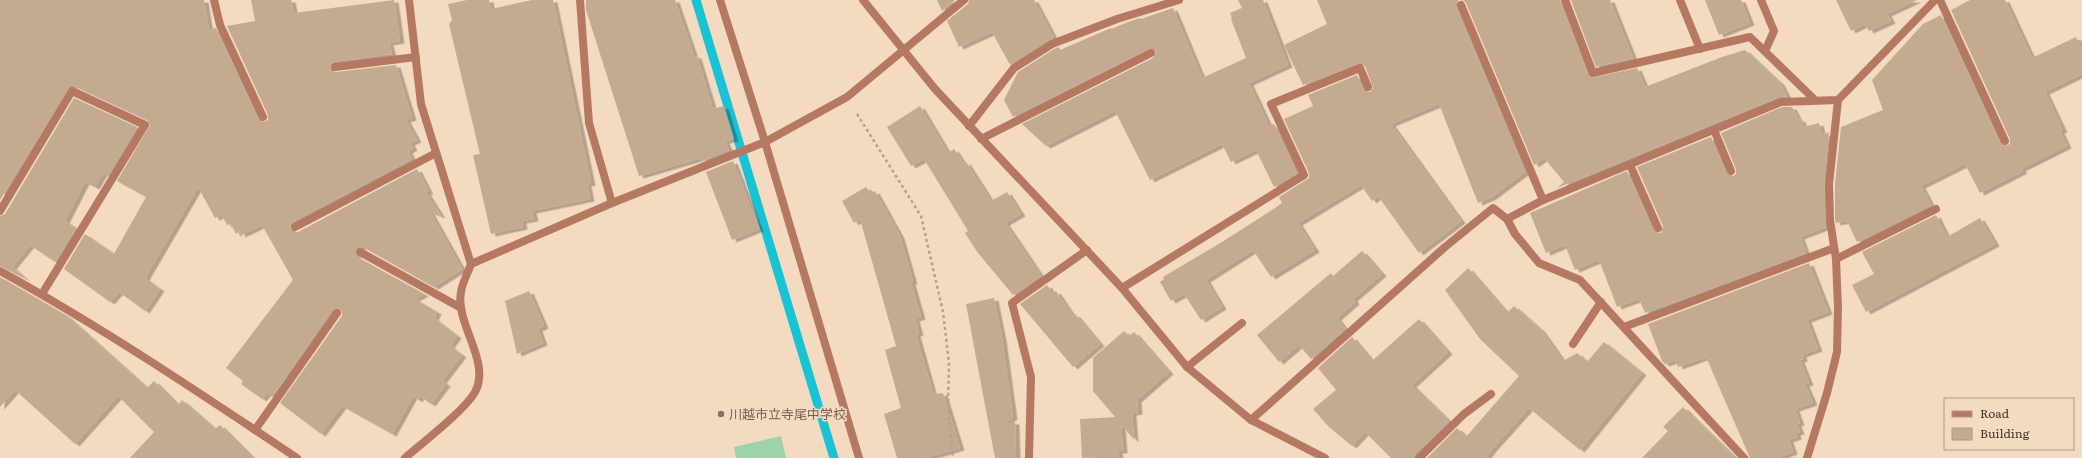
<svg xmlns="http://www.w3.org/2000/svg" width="2082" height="458" font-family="Literata,'Noto Sans JP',serif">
<defs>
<filter id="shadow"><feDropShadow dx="4.5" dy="2.5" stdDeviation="0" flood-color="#0004"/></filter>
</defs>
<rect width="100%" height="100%" fill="#f4dac0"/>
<path fill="#9dd3a8" d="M 781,436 L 786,458 L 736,458 L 734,447 Z"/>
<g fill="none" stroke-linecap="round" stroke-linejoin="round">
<path stroke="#1ac2d6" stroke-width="9" d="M 696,0 L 834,458"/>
</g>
<g fill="#c3aa91" filter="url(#shadow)">
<path d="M 0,0 L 204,0 L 209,30 L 216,28 L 258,119 L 263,122 L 268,120 L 268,115 L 227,26 L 255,21 L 251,0 L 291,0 L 294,13 L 394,0 L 400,41 L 389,43 L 392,54 L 334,62 L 330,67 L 331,71 L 336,72 L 396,65 L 412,118 L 406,120 L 417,140 L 410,143 L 413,148 L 408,151 L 412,159 L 292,222 L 290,227 L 292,232 L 298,232 L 417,169 L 429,192 L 426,192 L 441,216 L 430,212 L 462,269 L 434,287 L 363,247 L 357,248 L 355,252 L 357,257 L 424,294 L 415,299 L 437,312 L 434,318 L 457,336 L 450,346 L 462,355 L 442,381 L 446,384 L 431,404 L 420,396 L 418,400 L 413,396 L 392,434 L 342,406 L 321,434 L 280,403 L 342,316 L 342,311 L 338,308 L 332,310 L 272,397 L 267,393 L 262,399 L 241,384 L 243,381 L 226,368 L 293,280 L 262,225 L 241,235 L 240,231 L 236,234 L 231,224 L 227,225 L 222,215 L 215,218 L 198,187 L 145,278 L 160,289 L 145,311 L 119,292 L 110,302 L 64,269 L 85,234 L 114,254 L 146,197 L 117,181 L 150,125 L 147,120 L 74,86 L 70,86 L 0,200 Z"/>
<path d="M 467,0 L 489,0 L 491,9 L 532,0 L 553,0 L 591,183 L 587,184 L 590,199 L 532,211 L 534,219 L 522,221 L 523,227 L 491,234 L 473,155 L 480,154 L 449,24 L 452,20 L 448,4 Z"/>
<path d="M 586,0 L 675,0 L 694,56 L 697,56 L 713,109 L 724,106 L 734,139 L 725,141 L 729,150 L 702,161 L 701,158 L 639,176 L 586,10 Z"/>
<path d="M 937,0 L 955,0 L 942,11 Z"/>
<path d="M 969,0 L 1034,0 L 1054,38 L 1010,65 L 992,32 L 959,47 L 947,21 L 968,4 Z"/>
<path d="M 1238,0 L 1263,0 L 1288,65 L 1249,83 L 1269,126 L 1274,124 L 1297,173 L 1274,187 L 1256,150 L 1231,162 L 1222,144 L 1150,180 L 1115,111 L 1046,146 L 1022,124 L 1153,58 L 1156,53 L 1152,48 L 1013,117 L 1004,100 L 1018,72 L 1054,49 L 1059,47 L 1060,50 L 1111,28 L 1111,29 L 1128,22 L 1140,18 L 1141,19 L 1173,8 L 1202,78 L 1246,58 L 1231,19 L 1232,18 L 1230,13 L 1242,8 Z"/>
<path d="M 1317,0 L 1459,0 L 1456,4 L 1456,7 L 1525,172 L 1492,197 L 1478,203 L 1439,104 L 1391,124 L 1461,221 L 1419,253 L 1378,196 L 1372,201 L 1361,185 L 1298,223 L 1315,250 L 1271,277 L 1253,250 L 1206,280 L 1222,307 L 1201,320 L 1184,294 L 1171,301 L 1160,282 L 1164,279 L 1163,277 L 1222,242 L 1275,208 L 1282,203 L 1279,197 L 1309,178 L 1309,173 L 1284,119 L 1313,106 L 1308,95 L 1357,75 L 1364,91 L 1370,92 L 1373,88 L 1365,66 L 1360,63 L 1303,85 L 1284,45 L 1327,24 Z"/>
<path d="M 1463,0 L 1560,0 L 1588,75 L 1591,78 L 1637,68 L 1645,87 L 1722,57 L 1745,50 L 1780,83 L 1787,96 L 1779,97 L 1557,188 L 1564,182 L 1544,158 L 1534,165 L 1466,3 Z"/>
<path d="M 1571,0 L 1610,0 L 1633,58 L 1596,67 Z"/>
<path d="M 1705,0 L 1741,0 L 1750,23 L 1719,35 Z"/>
<path d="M 1836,0 L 1917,0 L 1887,14 L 1891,21 L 1869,31 L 1865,24 L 1851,31 Z"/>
<path d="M 1970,0 L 2005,0 L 2032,58 L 2076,37 L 2082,50 L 2082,74 L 2045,92 L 2063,130 L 2060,131 L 2067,146 L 2021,169 L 2023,171 L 1980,193 L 1965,164 L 1921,186 L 1931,205 L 1857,242 L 1847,221 L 1836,223 L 1835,220 L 1835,184 L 1841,127 L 1883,110 L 1872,80 L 1923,24 L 1941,15 L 2000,143 L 2005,146 L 2010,144 L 2010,139 L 1951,10 Z"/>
<path d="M 74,98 L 137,127 L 108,176 L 103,173 L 95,187 L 85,182 L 65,221 L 76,228 L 55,262 L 30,245 L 12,267 L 26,279 L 0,266 L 0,216 L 5,214 Z"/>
<path d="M 920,106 L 948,153 L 954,149 L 964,164 L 966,162 L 991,201 L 1007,192 L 1021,214 L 1005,223 L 1041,276 L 1013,295 L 978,253 L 965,233 L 968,231 L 924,159 L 911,166 L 887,127 Z"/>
<path d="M 1782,107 L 1792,107 L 1799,120 L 1801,119 L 1803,127 L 1819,123 L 1822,135 L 1829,132 L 1824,184 L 1826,227 L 1800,237 L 1806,253 L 1645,313 L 1639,299 L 1617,307 L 1599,260 L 1575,270 L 1565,245 L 1546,253 L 1530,213 L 1627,171 L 1653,230 L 1657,233 L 1661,233 L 1663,226 L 1637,167 L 1711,137 L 1726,173 L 1733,176 L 1736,174 L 1736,169 L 1721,133 Z"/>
<path d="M 733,161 L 759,229 L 732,240 L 706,172 Z"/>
<path d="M 866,187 L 871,193 L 875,191 L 900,236 L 913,282 L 911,282 L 921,317 L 915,319 L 919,333 L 916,334 L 933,394 L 943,393 L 960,448 L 926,458 L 897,458 L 884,414 L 901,408 L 885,350 L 896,346 L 860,219 L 854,223 L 842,201 Z"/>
<path d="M 1936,215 L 1947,237 L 1980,218 L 1995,244 L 1866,312 L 1852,285 L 1874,274 L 1862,252 Z"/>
<path d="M 1362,251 L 1382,274 L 1353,299 L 1355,302 L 1337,318 L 1345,329 L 1311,359 L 1299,345 L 1279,362 L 1257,335 L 1331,273 L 1333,276 Z"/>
<path d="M 1809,263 L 1828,312 L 1807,320 L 1818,349 L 1802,355 L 1803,359 L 1800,360 L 1809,383 L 1805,384 L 1813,403 L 1795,409 L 1800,423 L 1797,424 L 1800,432 L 1796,433 L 1797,437 L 1789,440 L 1793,452 L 1778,458 L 1750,458 L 1706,357 L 1678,367 L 1676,360 L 1665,364 L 1662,361 L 1648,324 Z"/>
<path d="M 1468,268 L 1507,313 L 1514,306 L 1541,330 L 1563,361 L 1577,353 L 1587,362 L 1604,342 L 1642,373 L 1580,450 L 1529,408 L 1493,448 L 1486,457 L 1488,458 L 1427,458 L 1457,428 L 1466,437 L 1519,376 L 1480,339 L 1445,290 Z"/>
<path d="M 0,277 L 67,316 L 147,388 L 154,381 L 178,405 L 182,400 L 215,429 L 220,425 L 253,458 L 130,458 L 154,432 L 118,396 L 75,444 L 15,390 L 0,407 Z"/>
<path d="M 1047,285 L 1053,294 L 1056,291 L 1073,316 L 1075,314 L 1100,344 L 1073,367 L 1020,304 Z"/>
<path d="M 529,291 L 544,326 L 538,329 L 543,343 L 517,354 L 505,301 Z"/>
<path d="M 994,298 L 1002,338 L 1013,417 L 1006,422 L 1015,422 L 1016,458 L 995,458 L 966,304 Z"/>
<path d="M 1419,319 L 1448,352 L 1412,385 L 1449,421 L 1415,454 L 1414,458 L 1391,458 L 1365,432 L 1352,446 L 1329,427 L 1313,409 L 1336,390 L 1318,368 L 1352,337 L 1372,361 Z"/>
<path d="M 1124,331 L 1129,336 L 1134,332 L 1169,372 L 1137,400 L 1138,412 L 1132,413 L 1134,440 L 1121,424 L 1123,451 L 1118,451 L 1119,456 L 1082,458 L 1080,419 L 1115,417 L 1093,391 L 1093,358 Z"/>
<path d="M 1683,407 L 1735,458 L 1642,458 L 1668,431 L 1663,427 Z"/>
</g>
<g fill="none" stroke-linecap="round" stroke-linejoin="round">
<path stroke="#b6a18d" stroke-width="2.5" stroke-dasharray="3 3" stroke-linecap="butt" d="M 857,114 L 921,216 L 943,312 L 949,363 L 948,406 L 953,458"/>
<g stroke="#b57962" stroke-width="8">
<path d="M 214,0 L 220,25 L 263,117"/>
<path d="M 1761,0 L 1774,31 L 1765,51"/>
<path d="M 1940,0 L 2005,141"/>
<path d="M 335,67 L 416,57"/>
<path d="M 969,126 L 1014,68 L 1052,44 L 1117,19 L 1179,0"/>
<path d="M 1714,130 L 1731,171"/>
<path d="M 981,139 L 1151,53"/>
<path d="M 1630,165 L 1658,228"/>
<path d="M 1507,219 L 1515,234 L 1539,263 L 1580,280 L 1744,458"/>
<path d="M 295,227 L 436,153"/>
<path d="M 360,252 L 461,308"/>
<path d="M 1836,259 L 1936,209"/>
<path d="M 1122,288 L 1304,175 L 1271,104 L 1360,68 L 1368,87"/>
<path d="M 1573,344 L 1601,302"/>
<path d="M 1187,367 L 1242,323"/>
<path d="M 255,430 L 337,313"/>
<path d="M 1419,458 L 1464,414 L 1491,394"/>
</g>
<g stroke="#b57962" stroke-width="8">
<path d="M 409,0 L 421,104 L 471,264"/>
<path d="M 580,0 L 589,123 L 612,203"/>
<path d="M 720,0 L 765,142 L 859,458"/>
<path d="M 863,0 L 935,89 L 1122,288 L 1187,367 L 1251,420 L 1325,458"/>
<path d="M 1565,0 L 1593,73 L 1750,37 L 1815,100"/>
<path d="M 1680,0 L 1700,49"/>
<path d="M 1461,5 L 1543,200"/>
<path d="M 0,211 L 72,91 L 145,125 L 42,294"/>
<path d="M 0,271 C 103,328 200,393 297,458"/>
<path d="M 1624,327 L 1834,248"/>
<path d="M 1251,420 L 1445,247 L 1493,208 L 1507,219 L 1543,200 L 1781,102 L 1838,100 L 1935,0"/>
<path d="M 405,458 C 422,443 468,408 476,390 C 490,360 455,323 461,292 C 462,283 468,273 471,264 L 612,203 L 765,142 L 847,97 L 964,0"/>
<path d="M 1029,458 L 1031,377 L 1012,303 L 1087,250"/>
<path d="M 1807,458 L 1827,393 L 1837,352 L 1838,308 L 1836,259 L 1830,220 L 1829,184 L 1838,100"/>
</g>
</g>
<circle fill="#8d6e63" stroke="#f4dac0" stroke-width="1.5" cx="721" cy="414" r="4"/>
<g text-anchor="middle" stroke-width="3" stroke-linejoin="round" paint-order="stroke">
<g font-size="13" fill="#785e54" stroke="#f4dac0" text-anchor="start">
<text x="729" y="419">川越市立寺尾中学校</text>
</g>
</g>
<rect x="1944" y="398" width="130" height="52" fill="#f4dac0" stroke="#ad9986"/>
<rect x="1952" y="411" width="20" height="6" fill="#b57962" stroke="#ad9986"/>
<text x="1980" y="418" font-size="12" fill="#42382e">Road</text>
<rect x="1952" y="428" width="20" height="12" fill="#c3aa91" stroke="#ad9986"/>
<text x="1980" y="438" font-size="12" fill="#42382e">Building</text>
</svg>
